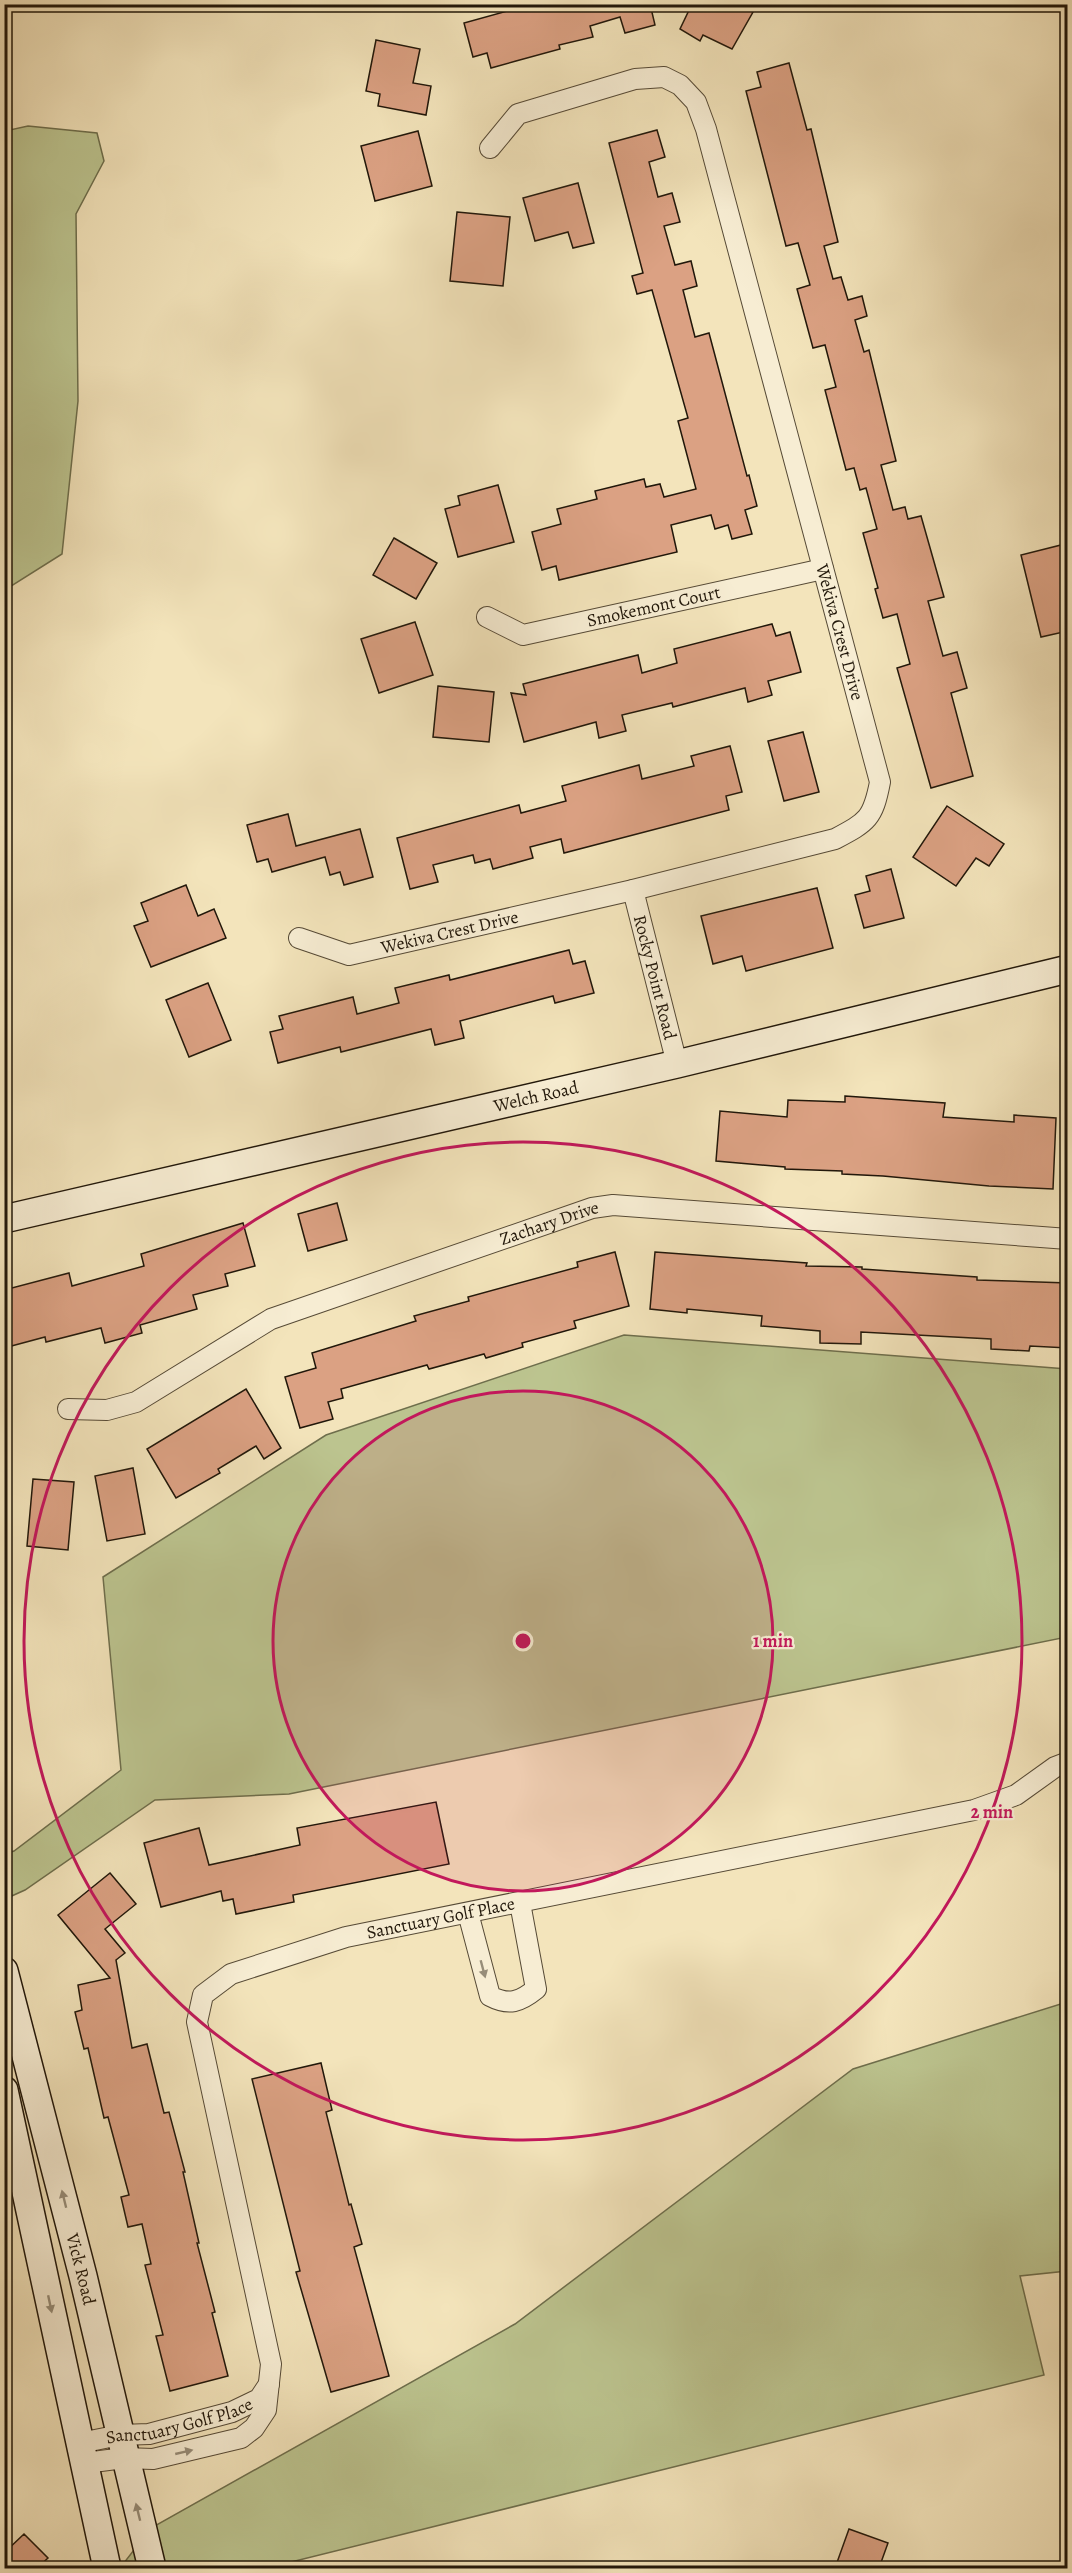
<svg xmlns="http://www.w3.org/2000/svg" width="1072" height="2573" font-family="Alegreya,serif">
<rect width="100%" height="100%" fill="#f3e4bb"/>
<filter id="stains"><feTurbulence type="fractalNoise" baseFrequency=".00333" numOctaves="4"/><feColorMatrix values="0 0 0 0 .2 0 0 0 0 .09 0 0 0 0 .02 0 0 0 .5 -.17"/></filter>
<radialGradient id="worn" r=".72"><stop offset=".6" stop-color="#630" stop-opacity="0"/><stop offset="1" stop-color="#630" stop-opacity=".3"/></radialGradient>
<g fill="#bcc48f" stroke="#6e6e4c" stroke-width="1.5">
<path d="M 28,126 L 97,133 L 104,161 L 76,214 L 78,401 L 62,554 L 5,590 L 5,131 Z"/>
<path d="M 624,1335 L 1067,1369 L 1067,1637 L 289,1794 L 155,1800 L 25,1890 L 5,1899 L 5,1854 L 14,1851 L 121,1770 L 103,1577 L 326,1435 Z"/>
<path d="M 1067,2002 L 1067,2271 L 1020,2276 L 1044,2375 L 267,2568 L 120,2568 L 151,2528 L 515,2324 L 853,2069 Z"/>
</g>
<g fill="#dba183" stroke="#21170a" stroke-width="1.5">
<path d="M 533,4 L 650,4 L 655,25 L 625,33 L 620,17 L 590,26 L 593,37 L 559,45 L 560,49 L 516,61 L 491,68 L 487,53 L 473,57 L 464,23 Z"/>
<path d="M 692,4 L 737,4 L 753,12 L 732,49 L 703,35 L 700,41 L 680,29 Z"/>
<path d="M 376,40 L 420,49 L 413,83 L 431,86 L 426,115 L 378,106 L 380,94 L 366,91 Z"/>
<path d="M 789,63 L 807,130 L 811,129 L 838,242 L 824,246 L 833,279 L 841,277 L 848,300 L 862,296 L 867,316 L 855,320 L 864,352 L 869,350 L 896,461 L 881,465 L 893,510 L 905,507 L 908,519 L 921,516 L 944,597 L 928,601 L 943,656 L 957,652 L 967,688 L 951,693 L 973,776 L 931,788 L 897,668 L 910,664 L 897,614 L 883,618 L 875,589 L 878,588 L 863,533 L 877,529 L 866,488 L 860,490 L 854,468 L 846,470 L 825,390 L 836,387 L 825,345 L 813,348 L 797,289 L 810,285 L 798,243 L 786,246 L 746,91 L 761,87 L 757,72 Z"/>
<path d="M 657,130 L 665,157 L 649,162 L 658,197 L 672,193 L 680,222 L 664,226 L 675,265 L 691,261 L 697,286 L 683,290 L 695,337 L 709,333 L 747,476 L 749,475 L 757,506 L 745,510 L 752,534 L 732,539 L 728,525 L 715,529 L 711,515 L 671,525 L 677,552 L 559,580 L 556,566 L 542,570 L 532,532 L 561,524 L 557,509 L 597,499 L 595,491 L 644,479 L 646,487 L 660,484 L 664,497 L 696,489 L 678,421 L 688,418 L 652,290 L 637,294 L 632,276 L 643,273 L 609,143 Z"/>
<path d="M 418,131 L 432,186 L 375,201 L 361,146 Z"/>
<path d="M 578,183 L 594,243 L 573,248 L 568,232 L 535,241 L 523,198 Z"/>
<path d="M 457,212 L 510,217 L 503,286 L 450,281 Z"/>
<path d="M 498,485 L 514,542 L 458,557 L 445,509 L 460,505 L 458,496 Z"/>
<path d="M 394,538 L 437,563 L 416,599 L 373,575 Z"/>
<path d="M 1065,544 L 1068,555 L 1068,631 L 1041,637 L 1021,555 Z"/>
<path d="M 415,622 L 433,675 L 379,693 L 361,639 Z"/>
<path d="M 772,624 L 776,636 L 790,632 L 801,672 L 768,681 L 772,695 L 748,702 L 745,688 L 673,707 L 672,703 L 622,715 L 626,731 L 599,738 L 596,722 L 524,742 L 511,693 L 526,695 L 523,684 L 638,655 L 642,673 L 677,663 L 674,649 Z"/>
<path d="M 438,686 L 494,692 L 489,742 L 433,737 Z"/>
<path d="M 803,732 L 819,792 L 784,801 L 768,741 Z"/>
<path d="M 730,746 L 742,792 L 726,796 L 729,810 L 564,853 L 561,839 L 530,847 L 533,858 L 493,869 L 490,859 L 475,863 L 473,855 L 433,865 L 438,882 L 410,889 L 397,838 L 519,805 L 521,813 L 566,801 L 562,786 L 639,765 L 642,779 L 694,766 L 691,756 Z"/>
<path d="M 947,806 L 1004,844 L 989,866 L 976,858 L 956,886 L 913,857 Z"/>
<path d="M 288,814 L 296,846 L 360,829 L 373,877 L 344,885 L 340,872 L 330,875 L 325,857 L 272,872 L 268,859 L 257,862 L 247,825 Z"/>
<path d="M 891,869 L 904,918 L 864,928 L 855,895 L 870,891 L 866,876 Z"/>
<path d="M 186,885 L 198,916 L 214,909 L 226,938 L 151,967 L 134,926 L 148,921 L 141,903 Z"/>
<path d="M 817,888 L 833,948 L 746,971 L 742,956 L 713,964 L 701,916 Z"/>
<path d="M 569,950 L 573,964 L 585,961 L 594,993 L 555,1003 L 553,996 L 460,1021 L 464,1038 L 435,1045 L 431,1029 L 341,1052 L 340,1047 L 278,1063 L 270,1032 L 283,1029 L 279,1016 L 353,997 L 357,1014 L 399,1003 L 395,988 L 449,975 L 450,980 Z"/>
<path d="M 208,983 L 231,1040 L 189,1057 L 166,1000 Z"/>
<path d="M 845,1096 L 945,1103 L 943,1117 L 1014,1122 L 1014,1115 L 1056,1118 L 1053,1189 L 989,1186 L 883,1176 L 842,1174 L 842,1171 L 785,1169 L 785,1167 L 716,1161 L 720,1111 L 787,1117 L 788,1100 L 845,1102 Z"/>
<path d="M 337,1203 L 347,1240 L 308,1251 L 298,1214 Z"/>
<path d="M 243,1223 L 255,1266 L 225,1274 L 228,1286 L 193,1295 L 197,1309 L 140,1325 L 142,1333 L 105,1343 L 101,1328 L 46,1342 L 45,1337 L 4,1348 L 4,1290 L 69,1273 L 72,1286 L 144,1266 L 141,1254 Z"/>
<path d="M 615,1252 L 629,1306 L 574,1321 L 576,1328 L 522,1343 L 523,1347 L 486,1358 L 484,1354 L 429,1369 L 427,1365 L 341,1389 L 343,1398 L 328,1402 L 333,1419 L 300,1428 L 285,1377 L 316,1368 L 312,1353 L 416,1321 L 414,1316 L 469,1301 L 468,1297 L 578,1267 L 577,1262 Z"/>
<path d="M 655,1252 L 807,1263 L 806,1266 L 862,1267 L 862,1269 L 977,1277 L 977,1280 L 1068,1283 L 1068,1348 L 1030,1346 L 1029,1351 L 991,1349 L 991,1339 L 861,1332 L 861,1344 L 820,1343 L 820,1331 L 761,1326 L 762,1316 L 687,1309 L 687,1313 L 650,1309 Z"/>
<path d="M 246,1389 L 281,1448 L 264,1459 L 256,1446 L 218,1469 L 220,1473 L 176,1498 L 147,1449 Z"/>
<path d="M 133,1468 L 145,1534 L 107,1541 L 95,1476 Z"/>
<path d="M 33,1479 L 74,1482 L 68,1550 L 27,1546 Z"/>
<path d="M 436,1802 L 449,1864 L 293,1895 L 294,1902 L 236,1914 L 233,1899 L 223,1901 L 221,1891 L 161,1907 L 144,1843 L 199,1828 L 209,1865 L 300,1845 L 297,1828 Z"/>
<path d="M 110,1873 L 136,1904 L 105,1929 L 125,1953 L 116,1960 L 132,2048 L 147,2044 L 164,2113 L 169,2112 L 185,2172 L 183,2172 L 199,2243 L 197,2243 L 215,2312 L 212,2313 L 228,2376 L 170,2391 L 156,2336 L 163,2335 L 145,2265 L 151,2264 L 142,2224 L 128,2227 L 121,2197 L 129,2195 L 108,2117 L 104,2118 L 88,2048 L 84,2049 L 75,2012 L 82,2010 L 78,1985 L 110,1978 L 58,1915 Z"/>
<path d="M 321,2063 L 332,2110 L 326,2112 L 349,2205 L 351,2204 L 362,2244 L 354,2247 L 389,2376 L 331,2392 L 296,2272 L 300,2271 L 252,2079 Z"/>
<path d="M 849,2529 L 888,2543 L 879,2568 L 835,2568 Z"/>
<path d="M 24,2534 L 48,2558 L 37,2568 L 4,2568 L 4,2553 Z"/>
</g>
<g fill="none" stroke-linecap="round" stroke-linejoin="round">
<defs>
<g id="street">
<path id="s1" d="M 487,617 L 523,635 L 823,569"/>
<path id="s2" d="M 633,890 L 677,1064"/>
<path id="s3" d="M 299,938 L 349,955 L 633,890 L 835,839 C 867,822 873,819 880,782 L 706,129 L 696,102 L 680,85 L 664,77 L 635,79 L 518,114 L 490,148"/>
<path id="s4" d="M 68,1409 L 107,1410 L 136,1402 L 271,1319 L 592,1208 L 613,1205 L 1068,1239"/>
<path d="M 468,1913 L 490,1996 C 509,2006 520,2002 536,1989 L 520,1903"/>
<path id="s5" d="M 80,2443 L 120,2435 L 149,2434 L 232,2412 L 259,2399 L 269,2384"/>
<path id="s6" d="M 85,2463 L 124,2458 L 153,2459 L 241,2438 L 254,2428 L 266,2410 L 271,2364 L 197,2022 L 203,1995 L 231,1974 L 346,1937 L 974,1810 L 1016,1795 L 1055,1767 L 1068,1762"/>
</g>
<g id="secondary">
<path id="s7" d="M 4,1219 L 677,1064 L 1068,969"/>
<path id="s8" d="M 4,1971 L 83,2276 L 152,2568"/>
<path d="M 4,2090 L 107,2568"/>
</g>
</defs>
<use href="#street" stroke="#564a36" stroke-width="22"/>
<use href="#secondary" stroke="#21170a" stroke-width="30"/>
<use href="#street" stroke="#f7edd3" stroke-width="20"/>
<use href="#secondary" stroke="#f7edd3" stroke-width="27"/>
</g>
<defs><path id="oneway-solid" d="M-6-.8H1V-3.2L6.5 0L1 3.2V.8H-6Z" transform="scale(1.5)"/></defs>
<g fill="#978d79">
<use href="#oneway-solid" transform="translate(483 1969) rotate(75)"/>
<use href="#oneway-solid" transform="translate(64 2199) rotate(-104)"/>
<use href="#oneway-solid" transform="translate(50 2304) rotate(78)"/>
<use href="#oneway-solid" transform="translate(184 2452) rotate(-13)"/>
<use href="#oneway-solid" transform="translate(138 2512) rotate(-104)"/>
</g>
<circle cx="523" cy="1641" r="250" fill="#c2185b" fill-opacity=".12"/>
<g fill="none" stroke="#c2185b" stroke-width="3">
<circle cx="523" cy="1641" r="250"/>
<circle cx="523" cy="1641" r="499"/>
</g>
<g text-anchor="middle" stroke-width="4.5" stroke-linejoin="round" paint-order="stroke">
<g font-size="18" fill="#21170a" stroke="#f7edd3">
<text dy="6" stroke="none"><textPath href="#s1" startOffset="174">Smokemont Court</textPath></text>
<text transform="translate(840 632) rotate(75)" y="6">Wekiva Crest Drive</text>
<text dy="6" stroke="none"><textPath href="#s3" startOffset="156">Wekiva Crest Drive</textPath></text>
<text dy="6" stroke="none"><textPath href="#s2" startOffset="90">Rocky Point Road</textPath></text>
<text dy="6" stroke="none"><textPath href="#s7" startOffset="546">Welch Road</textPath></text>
<text dy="6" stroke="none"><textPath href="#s4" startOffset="522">Zachary Drive</textPath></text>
<text dy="6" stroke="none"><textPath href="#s6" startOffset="873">Sanctuary Golf Place</textPath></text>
<text dy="6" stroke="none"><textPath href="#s8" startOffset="308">Vick Road</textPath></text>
<text dy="6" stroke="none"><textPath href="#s5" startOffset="102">Sanctuary Golf Place</textPath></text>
</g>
</g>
<circle cx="523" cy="1641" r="9" fill="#c2185b" stroke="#f7edd3" stroke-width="3"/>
<g font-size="18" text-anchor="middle" font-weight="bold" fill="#c2185b" stroke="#f7edd3" stroke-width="4.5" stroke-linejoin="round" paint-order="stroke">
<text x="773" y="1647">1 min</text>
<text x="992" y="1818">2 min</text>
</g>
<rect width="1072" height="2573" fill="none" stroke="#f3e4bb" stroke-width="24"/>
<rect x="6" y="6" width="1060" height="2561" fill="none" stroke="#21170a" stroke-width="3"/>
<rect x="12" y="12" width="1048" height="2549" fill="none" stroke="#21170a" stroke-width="1.5"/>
<rect width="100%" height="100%" filter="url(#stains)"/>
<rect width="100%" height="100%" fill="url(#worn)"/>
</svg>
